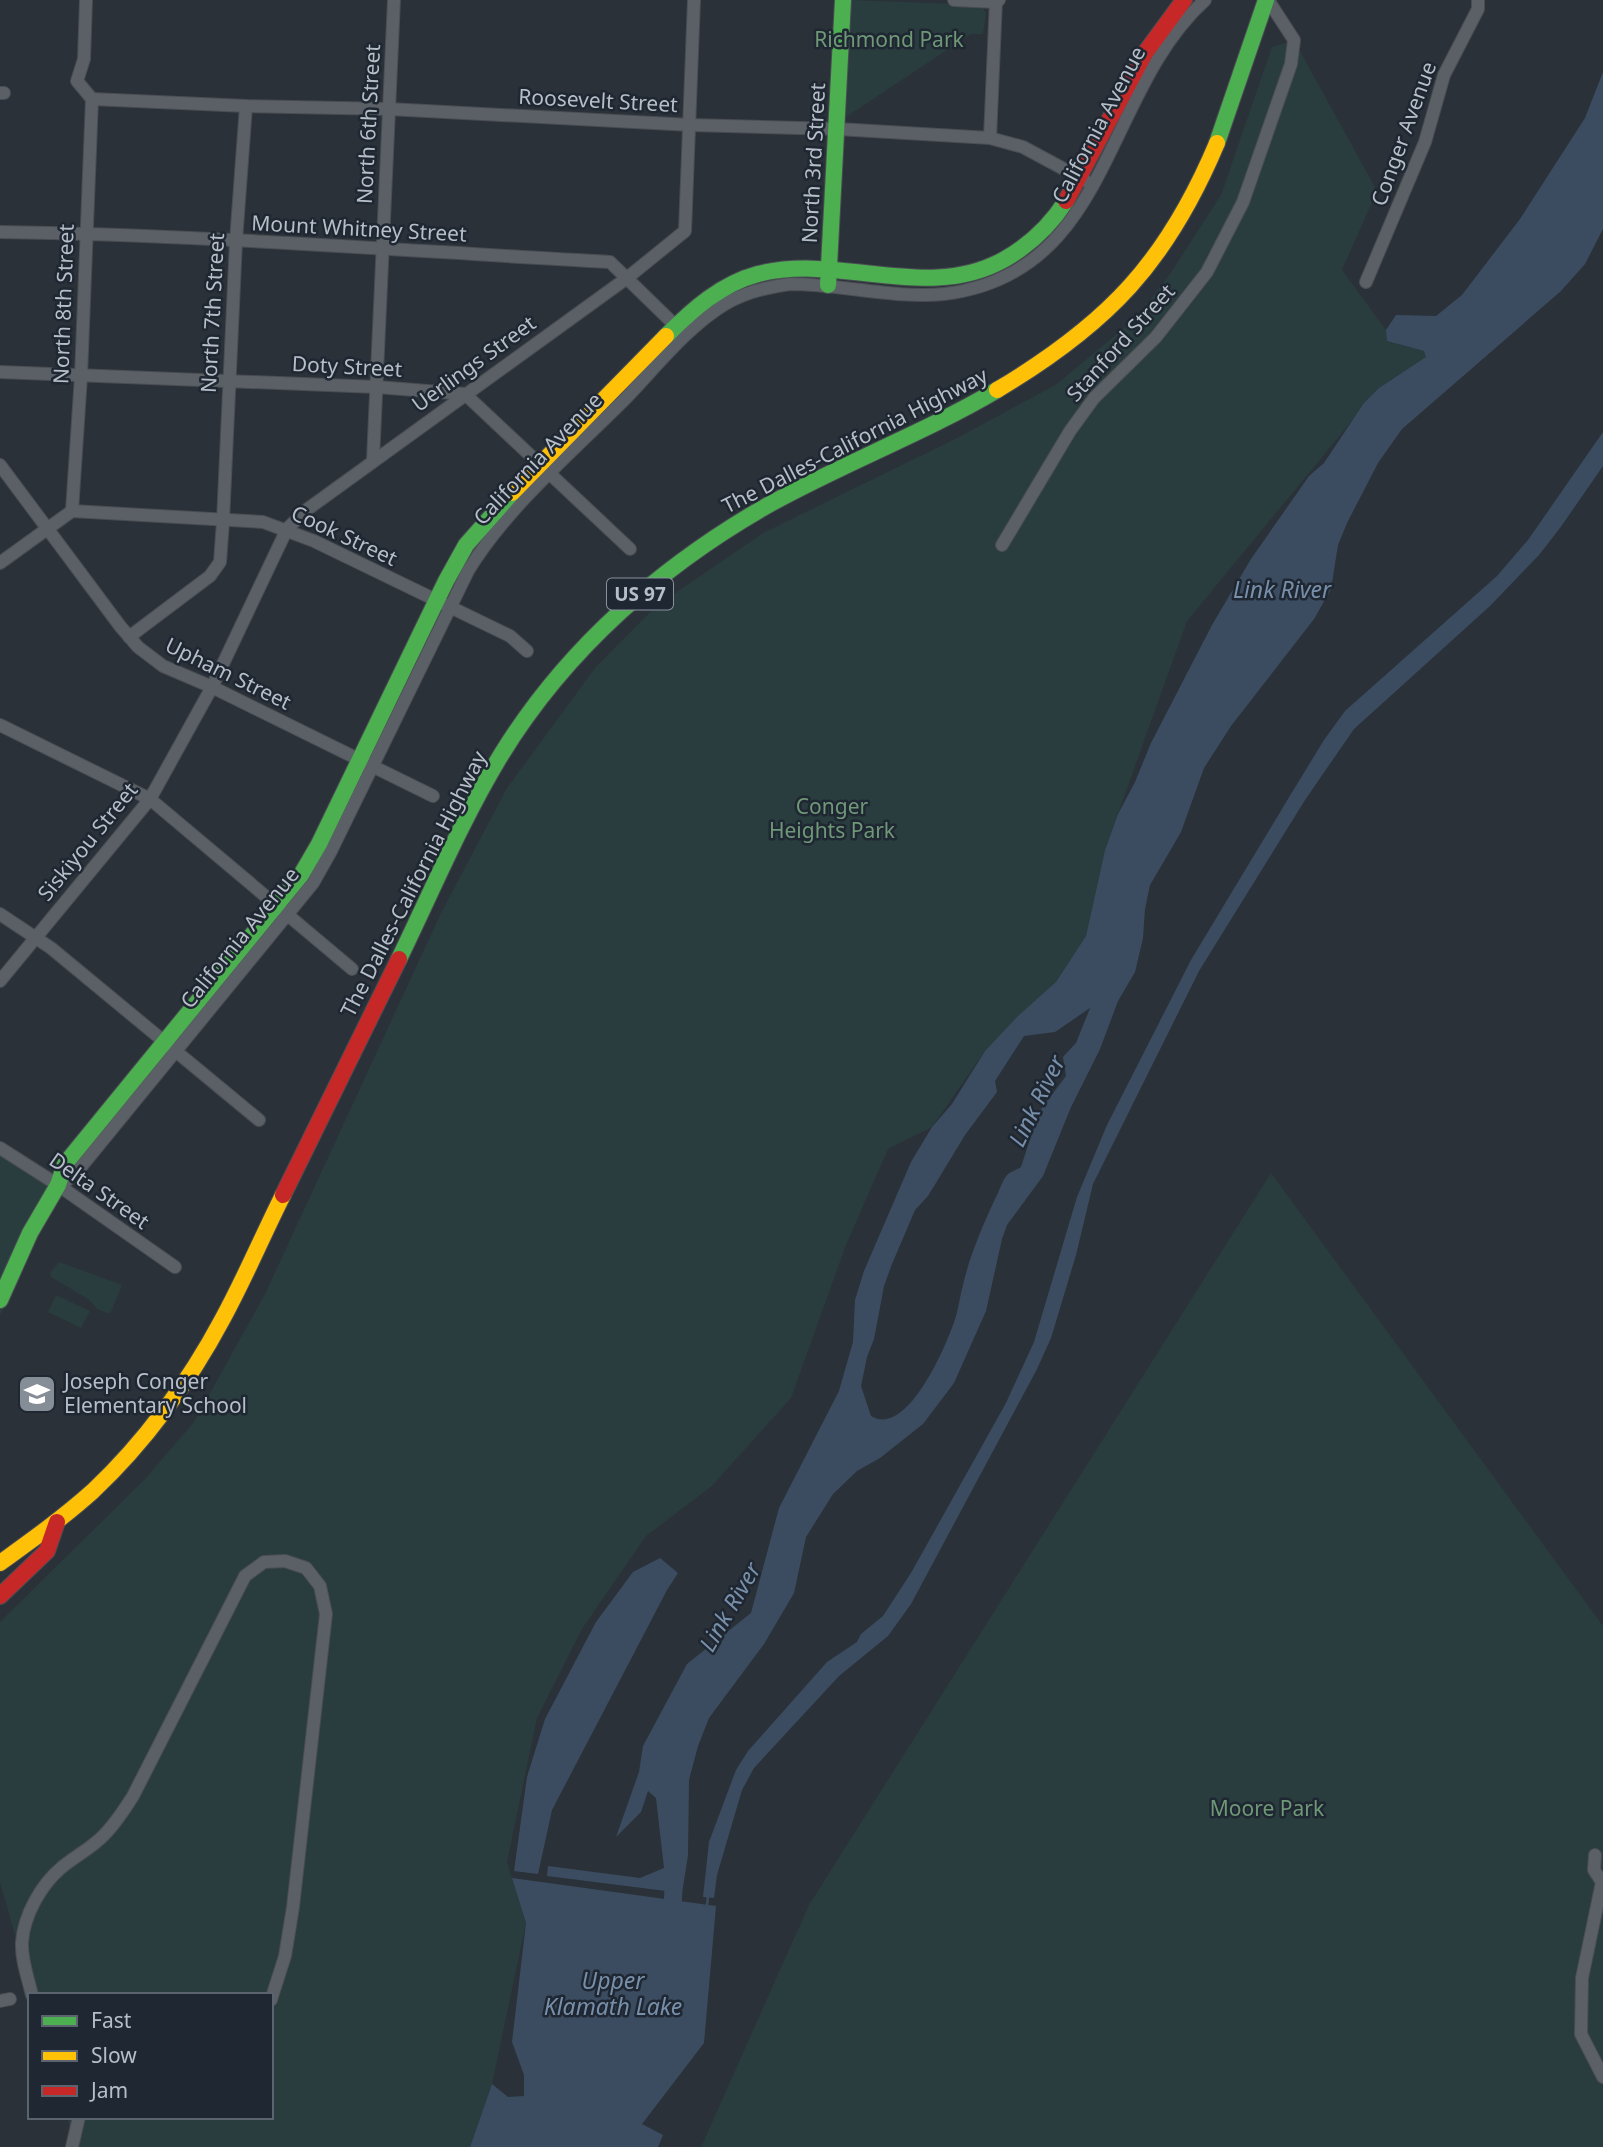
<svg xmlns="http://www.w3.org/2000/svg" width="1603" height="2147" font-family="'Noto Sans',sans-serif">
<rect width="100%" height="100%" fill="#2b3138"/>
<g fill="#293c3e">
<path d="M 851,0 L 981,5 L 986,13 L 983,34 L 971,34 L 846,117 Z"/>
<path d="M 1294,40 L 1377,191 L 1342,270 L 1386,330 L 1387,341 L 1424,351 L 1427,357 L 1379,388 L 1187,621 L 1105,850 L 1086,936 L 1056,982 L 985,1051 L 932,1127 L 888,1149 L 846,1245 L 791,1398 L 712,1486 L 646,1536 L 582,1629 L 537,1718 L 507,1862 L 526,1923 L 492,2084 L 470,2147 L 75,2147 L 67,2117 L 271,2117 L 271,1995 L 32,1995 L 0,1882 L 0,1622 L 145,1479 L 194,1422 L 265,1294 L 441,913 L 507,788 L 595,668 L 655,607 L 763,533 L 959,437 L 1057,384 L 1137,317 L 1170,274 L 1221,195 L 1272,47 Z"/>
<path d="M 0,1148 L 58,1185 L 0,1316 Z"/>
<path d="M 1271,1173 L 1603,1626 L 1603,2147 L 701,2147 L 809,1905 Z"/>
<path d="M 59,1262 L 122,1285 L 110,1314 L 97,1309 L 88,1299 L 51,1277 L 50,1273 Z"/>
<path d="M 56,1295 L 90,1311 L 81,1328 L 48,1312 Z"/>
</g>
<g fill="#3b4c61" fill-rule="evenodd">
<path d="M 1603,72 L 1603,229 L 1585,264 L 1561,291 L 1402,429 L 1378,463 L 1347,523 L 1338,545 L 1331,589 L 1314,619 L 1231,726 L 1204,768 L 1181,832 L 1150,885 L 1145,909 L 1143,938 L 1135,972 L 1118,1001 L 1100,1049 L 1071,1107 L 1043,1176 L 1007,1225 L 1002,1239 L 986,1311 L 954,1383 L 923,1424 L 880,1458 L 857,1471 L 833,1494 L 806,1537 L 794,1593 L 764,1644 L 709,1718 L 698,1746 L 689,1780 L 688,1855 L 682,1893 L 547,1876 L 548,1866 L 640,1878 L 664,1868 L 656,1798 L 648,1791 L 641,1812 L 616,1837 L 639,1772 L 643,1746 L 687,1664 L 751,1613 L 779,1508 L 839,1391 L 853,1342 L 855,1300 L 864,1271 L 911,1162 L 932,1127 L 952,1104 L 985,1051 L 1018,1016 L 1056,982 L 1086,936 L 1105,850 L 1118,814 L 1135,782 L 1151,743 L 1212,625 L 1251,559 L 1309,476 L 1324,463 L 1364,403 L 1379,388 L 1426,357 L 1424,351 L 1387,341 L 1386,330 L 1396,315 L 1436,316 L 1462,295 L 1520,219 L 1585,118 ZM 1090,1008 L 1076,1043 L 1063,1057 L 1066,1076 L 1039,1112 L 1021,1167 C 1017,1170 1010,1172 1007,1175 C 1002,1181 999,1192 995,1199 C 982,1227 970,1255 963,1285 C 960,1295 959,1306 956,1316 C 948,1343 907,1439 871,1416 L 861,1386 L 867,1357 L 874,1339 L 884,1286 L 892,1264 L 915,1210 L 928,1196 L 965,1135 L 997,1092 L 995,1081 L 1024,1036 L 1055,1032 Z"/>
<path d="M 1603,432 L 1603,466 L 1560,528 L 1539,555 L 1490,606 L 1354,729 L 1305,800 L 1199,971 L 1093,1184 L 1076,1255 L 1051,1338 L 1037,1369 L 911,1604 L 888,1636 L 839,1676 L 754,1768 L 742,1790 L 717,1875 L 714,1898 L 703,1897 L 709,1842 L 736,1770 L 748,1751 L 827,1662 L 857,1642 L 861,1634 L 883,1616 L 911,1573 L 1006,1403 L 1034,1342 L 1077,1197 L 1107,1125 L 1191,960 L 1288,799 L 1324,740 L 1345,711 L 1497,576 L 1528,540 Z"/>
<path d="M 660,1558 L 678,1573 L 667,1590 L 552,1810 L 538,1874 L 514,1871 L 527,1777 L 545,1719 L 596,1622 L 633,1572 Z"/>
<path d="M 512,1878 L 716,1906 L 704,2043 L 642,2124 L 663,2135 L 658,2147 L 470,2147 L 492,2084 L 508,2097 L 524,2096 L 524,2075 L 512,2042 L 526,1923 Z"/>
</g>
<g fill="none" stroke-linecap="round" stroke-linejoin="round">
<path stroke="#3b4c61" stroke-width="2.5" d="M 707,1905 L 708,1896"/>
<path stroke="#3b4c61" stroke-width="18" d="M 673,1900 L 674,1868"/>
<defs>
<g id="street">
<path d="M 86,0 L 84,59 L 77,81 L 92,99"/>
<path d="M 954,0 L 996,2 L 999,0"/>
<path d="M 0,93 L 4,93"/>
<path d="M 92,99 L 246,106 L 389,109 L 691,125 L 838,129 L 990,138 L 1023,147 L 1086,181"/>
<path d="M 990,138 L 996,0"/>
<path d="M 0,232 C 204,235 407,251 610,262 L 681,331"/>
<path d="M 1366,282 L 1425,142 L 1444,75 L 1478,9 L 1478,0"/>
<path d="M 0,372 L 377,387 L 465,394 L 630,549"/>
<path d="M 373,460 L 394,0"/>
<path d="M 0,465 L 120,626 L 138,647 L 163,666 L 212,687 L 433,796"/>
<path d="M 72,511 L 81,376 L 92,99"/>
<path d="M 1002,545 L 1070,431 L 1094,398 L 1156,337 L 1207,272 L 1243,202 L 1291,64 L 1294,40 L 1268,0"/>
<path d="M 0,563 L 72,511 L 263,522 L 314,541 L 510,636 L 527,651"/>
<path d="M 129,637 L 210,576 L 220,562 L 223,521 L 236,241 L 246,106"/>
<path d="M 0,725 L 150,799 L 352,969"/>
<path d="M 0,914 L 51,948 L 259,1120"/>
<path d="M 0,981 L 150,799 L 212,687 L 287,529 L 305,511 L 627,278 L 685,231 L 694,0"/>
<path d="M 0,1148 L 58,1185 L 175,1267"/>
<path d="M 58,1185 L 65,1182 L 76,1173 L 313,883 L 331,851 L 468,571 C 506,508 573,451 625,399 C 656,367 687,327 725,304 C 745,292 767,287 790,284 C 840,284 896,299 944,294 C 1112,274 1102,93 1205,0"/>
<path d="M 1595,1855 L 1594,1870 L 1602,1882 L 1582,1978 L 1581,2034 L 1603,2077"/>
<path d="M 32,1995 C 28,1978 21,1959 22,1942 C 24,1915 41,1885 61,1868 C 75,1856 92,1848 104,1835 C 116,1823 124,1810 133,1796 L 245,1576 L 264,1562 L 285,1561 L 306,1568 L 320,1586 L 326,1614 L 293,1907 L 285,1956 L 271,2000"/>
<path d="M 0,2001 L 10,1999"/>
<path d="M 72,2147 L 79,2117"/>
</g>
<g id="fast">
<path d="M 1217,143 L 1266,0"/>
<path d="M 828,285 L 843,0"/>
<path d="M 666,336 C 693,309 721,284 758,274 C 840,253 928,303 1005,259 C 1031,244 1050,226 1066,201"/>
<path d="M 399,959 C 432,891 462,819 501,755 C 566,649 662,565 770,504 C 844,463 924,433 997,390"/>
<path d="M 0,1300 L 30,1233 L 58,1185 L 65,1164 L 301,875 L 319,844 L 446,581 L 466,545 L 512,493"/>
</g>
<g id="slow">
<path d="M 997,390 C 1108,324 1167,262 1217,143"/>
<path d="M 512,493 L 666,336"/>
<path d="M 0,1563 C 32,1540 64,1517 93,1491 C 144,1443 189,1382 222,1320 C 244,1280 262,1237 283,1195"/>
</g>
<g id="jam">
<path d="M 1066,201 L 1145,53 L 1184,0"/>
<path d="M 283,1195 L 399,959"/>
<path d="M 0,1596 L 47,1551 L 57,1522"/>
</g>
</defs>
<use href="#street" stroke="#494d53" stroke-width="14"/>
<use href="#fast" stroke="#494d53" stroke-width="18"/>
<use href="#slow" stroke="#494d53" stroke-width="18"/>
<use href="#jam" stroke="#494d53" stroke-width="18"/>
<use href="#street" stroke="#5b6066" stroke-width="12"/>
<use href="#fast" stroke="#4caf50" stroke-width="16"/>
<use href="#slow" stroke="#ffc107" stroke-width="16"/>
<use href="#jam" stroke="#c62828" stroke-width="16"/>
</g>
<defs>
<symbol id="school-square" viewBox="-11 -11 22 22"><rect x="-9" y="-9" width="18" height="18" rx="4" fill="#858d96" stroke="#1f2732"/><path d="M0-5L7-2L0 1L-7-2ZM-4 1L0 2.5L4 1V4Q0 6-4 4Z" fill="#fff"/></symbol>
</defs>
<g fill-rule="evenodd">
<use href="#school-square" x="15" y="1372" width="44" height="44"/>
</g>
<g text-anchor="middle" stroke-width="5" stroke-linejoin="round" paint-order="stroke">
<rect fill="#1f2732" stroke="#89919b" stroke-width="2" x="607" y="578.5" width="66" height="31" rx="5"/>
<g font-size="19" font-weight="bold" fill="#b6bec8">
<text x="640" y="601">US 97</text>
</g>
<g font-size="21" fill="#6f9877" stroke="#1f2732">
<text x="889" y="47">Richmond Park</text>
<text x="832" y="814">Conger<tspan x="832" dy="24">Heights Park</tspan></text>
<text x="1267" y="1816">Moore Park</text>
</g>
<g font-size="21" fill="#b6bec8" stroke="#1f2732">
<text transform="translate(598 101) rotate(3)" y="7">Roosevelt Street</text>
<text transform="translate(369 124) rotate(-87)" y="7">North 6th Street</text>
<text transform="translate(1099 125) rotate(-62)" y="7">California Avenue</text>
<text transform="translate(1404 134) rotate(-70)" y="7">Conger Avenue</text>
<text transform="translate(814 163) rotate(-87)" y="7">North 3rd Street</text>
<text transform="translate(359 229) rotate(3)" y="7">Mount Whitney Street</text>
<text transform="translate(64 304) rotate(-88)" y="7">North 8th Street</text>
<text transform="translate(213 313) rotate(-87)" y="7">North 7th Street</text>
<text transform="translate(1121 343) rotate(-48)" y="7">Stanford Street</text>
<text transform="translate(474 364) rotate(-36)" y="7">Uerlings Street</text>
<text transform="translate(347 367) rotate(3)" y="7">Doty Street</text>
<text transform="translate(855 441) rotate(-27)" y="7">The Dalles-California Highway</text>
<text transform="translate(538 459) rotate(-46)" y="7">California Avenue</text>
<text transform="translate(344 536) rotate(25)" y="7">Cook Street</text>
<text transform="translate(228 674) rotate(26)" y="7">Upham Street</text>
<text transform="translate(88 842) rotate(-51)" y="7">Siskiyou Street</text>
<text transform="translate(414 884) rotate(-63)" y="7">The Dalles-California Highway</text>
<text transform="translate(240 938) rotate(-51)" y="7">California Avenue</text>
<text transform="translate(99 1191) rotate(35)" y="7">Delta Street</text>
</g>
<g font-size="21" fill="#b6bec8" stroke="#1f2732" text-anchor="start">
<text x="64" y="1389">Joseph Conger<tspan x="64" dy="24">Elementary School</tspan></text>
</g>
<g font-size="23" font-style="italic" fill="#788faa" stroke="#1f2732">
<text x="1282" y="598">Link River</text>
<text transform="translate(1037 1101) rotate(-64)" y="8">Link River</text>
<text transform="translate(730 1607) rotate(-60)" y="8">Link River</text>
<text x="613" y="1989">Upper<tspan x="613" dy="26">Klamath Lake</tspan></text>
</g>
</g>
<rect x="28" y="1993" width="245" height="126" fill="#1f2732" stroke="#5b636e" stroke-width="2"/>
<rect x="42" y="2016" width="35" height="10" fill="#4caf50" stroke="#5b636e" stroke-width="2"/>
<text x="91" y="2028" font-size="21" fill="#b6bec8">Fast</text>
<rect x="42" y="2051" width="35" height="10" fill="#ffc107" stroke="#5b636e" stroke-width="2"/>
<text x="91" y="2063" font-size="21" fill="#b6bec8">Slow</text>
<rect x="42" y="2086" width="35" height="10" fill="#c62828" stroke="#5b636e" stroke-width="2"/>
<text x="91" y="2098" font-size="21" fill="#b6bec8">Jam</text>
</svg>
